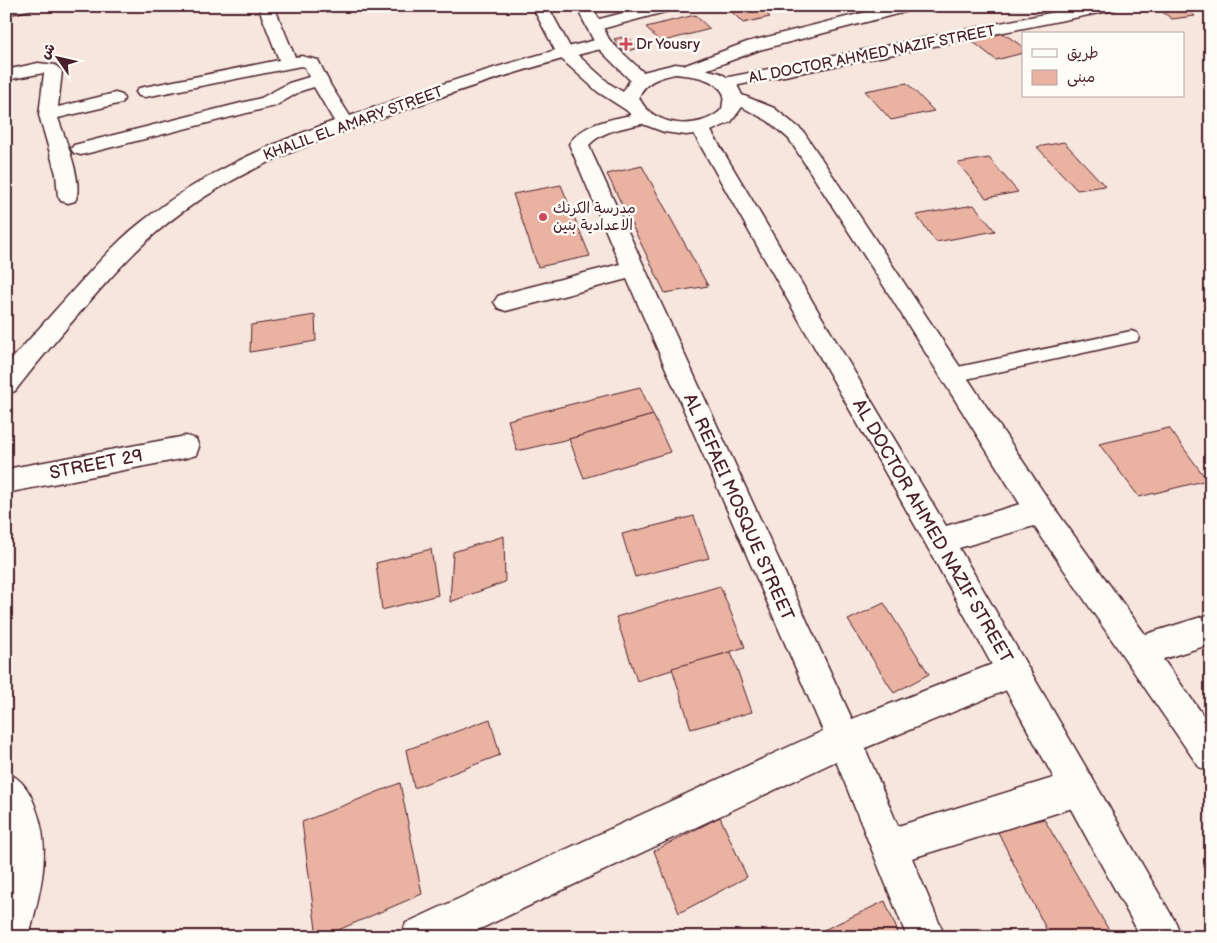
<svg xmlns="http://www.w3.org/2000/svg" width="1217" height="943" font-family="'Balsamiq Sans','Playpen Sans Arabic',sans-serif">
<rect width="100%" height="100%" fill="#f7e6dd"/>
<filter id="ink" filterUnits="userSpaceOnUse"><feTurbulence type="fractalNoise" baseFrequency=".02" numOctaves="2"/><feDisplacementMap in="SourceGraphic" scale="10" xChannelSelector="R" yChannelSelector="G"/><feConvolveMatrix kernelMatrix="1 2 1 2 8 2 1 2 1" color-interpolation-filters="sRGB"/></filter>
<g filter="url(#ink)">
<g fill="#eab2a1" stroke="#4a1f2b">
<path d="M 759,6 L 770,17 L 743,23 L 727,7 Z"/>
<path d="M 1183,6 L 1195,16 L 1172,19 L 1156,7 Z"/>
<path d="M 695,15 L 710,29 L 660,42 L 646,27 Z"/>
<path d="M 1003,33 L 1023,47 L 1023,53 L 996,60 L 972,41 Z"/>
<path d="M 628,36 L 638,48 L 624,52 L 614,39 Z"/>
<path d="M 907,83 L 934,111 L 891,120 L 865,91 Z"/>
<path d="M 1064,142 L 1105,186 L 1077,190 L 1037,147 Z"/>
<path d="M 989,158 L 1018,192 L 986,198 L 958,163 Z"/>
<path d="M 642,166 L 708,286 L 665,293 L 607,174 Z"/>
<path d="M 561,185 L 590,256 L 538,267 L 513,194 Z"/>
<path d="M 974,205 L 995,231 L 936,242 L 916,215 Z"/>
<path d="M 315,315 L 316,341 L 250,352 L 251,325 Z"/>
<path d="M 640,387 L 653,415 L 569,439 L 517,451 L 508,420 Z"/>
<path d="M 653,415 L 670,452 L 584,478 L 569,439 Z"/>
<path d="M 1169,428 L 1207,480 L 1139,497 L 1099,444 Z"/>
<path d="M 694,516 L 709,558 L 635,577 L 622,534 Z"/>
<path d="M 504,536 L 505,582 L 450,602 L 453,552 Z"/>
<path d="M 431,549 L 438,595 L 382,610 L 376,563 Z"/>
<path d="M 720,586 L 745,647 L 637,681 L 616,617 Z"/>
<path d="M 884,603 L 929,674 L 894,693 L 848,620 Z"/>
<path d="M 731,652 L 752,712 L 691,729 L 672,668 Z"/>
<path d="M 490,719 L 500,755 L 414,788 L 406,750 Z"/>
<path d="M 400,783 L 422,894 L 322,937 L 317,937 L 302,822 Z"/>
<path d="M 720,817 L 747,877 L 679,913 L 654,851 Z"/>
<path d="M 1044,819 L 1113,937 L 1050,937 L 997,830 Z"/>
<path d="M 885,901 L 900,937 L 809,937 Z"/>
</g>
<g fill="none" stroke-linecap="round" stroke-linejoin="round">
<defs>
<path id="service" d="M 1131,331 L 1137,333 L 1139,337 L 1137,341 L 953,382 L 947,380 L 944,375 L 947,370 L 953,368 Z"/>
<g id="minor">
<path d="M 6,6 L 34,6 L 32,9 L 6,15 Z"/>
<path d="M 258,6 L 274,6 L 295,57 L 301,56 L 318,60 L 331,86 L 350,116 C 433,86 517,59 603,38 L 609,39 L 612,43 L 609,47 C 539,64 471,86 404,110 C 317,140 229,171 158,231 C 133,252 111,277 90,301 C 64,331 39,360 15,391 L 6,394 L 6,366 C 29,339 53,313 77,286 C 98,263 119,239 144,220 C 200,175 267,145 334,121 L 314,87 L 301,91 L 275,106 L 81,155 L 74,153 L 71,149 L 74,145 L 261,98 L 289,83 L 309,77 L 305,67 L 301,66 L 145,97 L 139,96 L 136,92 L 139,88 L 279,60 Z"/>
<path d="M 650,6 L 678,6 L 676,9 L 594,31 L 588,30 L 586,26 L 588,22 Z"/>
<path d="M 38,63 L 55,65 L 62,71 L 58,107 L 115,93 L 122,95 L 124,99 L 122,103 L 58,118 C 64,136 85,185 75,201 L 68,203 L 61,201 L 58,196 L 56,174 L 39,115 L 44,73 L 6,80 L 6,70 Z"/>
<path d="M 644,112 L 651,114 L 653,118 L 651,122 C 630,127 604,129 589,145 L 591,151 L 852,719 L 1013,656 L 1024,661 L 1029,672 L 1024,683 L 865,748 L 898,826 L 1079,770 L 1091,776 L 1097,788 L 1091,800 L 1079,806 L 912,858 L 945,937 L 907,937 L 836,761 L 463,937 L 401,937 L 406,923 L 823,731 L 627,279 L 506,311 L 498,308 L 494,302 L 498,296 L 506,293 L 620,264 L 569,144 C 585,120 618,119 644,112 Z"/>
<path d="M 186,436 L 196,439 L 199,447 L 196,455 L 186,458 L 6,493 L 6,469 Z"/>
<path d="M 1211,614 L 1211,644 L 1138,667 L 1127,662 L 1122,651 L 1127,640 Z"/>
<path d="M 6,772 C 22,779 29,790 35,806 C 53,851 40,891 29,937 L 6,937 L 6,869 L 8,842 L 6,825 Z"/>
</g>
<path id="tertiary" d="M 532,6 L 548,6 L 571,49 L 610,84 L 623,92 L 630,80 L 597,47 L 576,6 L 592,6 L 610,41 L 643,72 L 675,64 L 693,66 L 720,73 L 736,83 L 742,95 L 774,108 L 803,131 L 1050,502 L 1211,726 L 1211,772 L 1199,767 L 1034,526 L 959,548 L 1176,923 L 1181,937 L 1141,937 L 929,550 L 694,134 L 686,135 L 664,132 L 640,123 L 626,110 L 598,92 L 558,56 ZM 675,74 C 692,76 716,77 724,95 L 722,109 C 700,132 651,127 639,97 C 645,81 659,78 675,74 ZM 742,107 L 768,121 L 789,139 L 887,291 L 1020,504 L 946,526 L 711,131 L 731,122 Z"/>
<g id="secondary">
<path d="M 890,6 L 918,6 L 916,9 L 759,50 L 695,74 L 689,75 L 683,74 L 680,70 L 683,66 L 747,42 Z"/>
<path d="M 1085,6 L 1117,6 L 1115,9 L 1109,11 L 724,88 L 718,87 L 715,83 L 718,79 L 724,78 Z"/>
</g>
</defs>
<use href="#service" stroke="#4a1f2b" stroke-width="3"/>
<use href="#minor" stroke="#4a1f2b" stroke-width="3"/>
<use href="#tertiary" stroke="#4a1f2b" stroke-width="3"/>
<use href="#secondary" stroke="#4a1f2b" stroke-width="3"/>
<use href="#service" fill="#fdfcf7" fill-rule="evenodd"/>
<use href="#minor" fill="#fdfcf7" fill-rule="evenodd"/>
<use href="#tertiary" fill="#fdfcf7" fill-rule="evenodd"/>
<use href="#secondary" fill="#fdfcf7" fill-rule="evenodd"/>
</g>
</g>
<g fill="#d1495b" stroke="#fdfcf7" stroke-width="2">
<path d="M623.5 36.5h5v5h5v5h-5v5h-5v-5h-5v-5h5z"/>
<circle cx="543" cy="217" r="5"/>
</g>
<g text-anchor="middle" stroke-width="5" stroke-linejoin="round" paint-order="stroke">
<g font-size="15" fill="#4a1f2b" stroke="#fdfcf7" text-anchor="start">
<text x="636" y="49">Dr Yousry</text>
<text x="553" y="213">مدرسة الكرنك<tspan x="553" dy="17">الاعدادية بنين</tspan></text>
</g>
<g font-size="15" fill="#4a1f2b" stroke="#fdfcf7">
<text transform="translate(872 54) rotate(-11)" y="5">AL DOCTOR AHMED NAZIF STREET</text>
<text transform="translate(353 123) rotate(-20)" y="5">KHALIL EL AMARY STREET</text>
</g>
<g font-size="18" fill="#4a1f2b" stroke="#fdfcf7">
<text transform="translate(96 464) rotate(-11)" y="6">STREET 29</text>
<text transform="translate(739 507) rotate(66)" y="6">AL REFAEI MOSQUE STREET</text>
<text transform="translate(933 531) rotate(60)" y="6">AL DOCTOR AHMED NAZIF STREET</text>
</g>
</g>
<rect width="1217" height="943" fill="none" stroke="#fdfcf7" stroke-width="25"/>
<rect x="12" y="12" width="1192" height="918" fill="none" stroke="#4a1f2b" stroke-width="2" filter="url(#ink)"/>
<rect x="1022" y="32" width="162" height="65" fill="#fdfcf7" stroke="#b5a4a5"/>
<rect x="1032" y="49" width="25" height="8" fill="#fdfcf7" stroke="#b5a4a5"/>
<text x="1067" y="58" font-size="15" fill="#4a1f2b">طريق</text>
<rect x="1032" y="70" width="25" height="15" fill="#eab2a1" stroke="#b5a4a5"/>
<text x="1067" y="82" font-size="15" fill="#4a1f2b">مبنى</text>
<g transform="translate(58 58) rotate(304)" stroke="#fdfcf7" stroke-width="4" paint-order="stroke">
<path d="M0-4L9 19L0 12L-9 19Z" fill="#4a1f2b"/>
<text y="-8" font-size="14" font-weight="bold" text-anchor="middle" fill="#4a1f2b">ش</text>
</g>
</svg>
